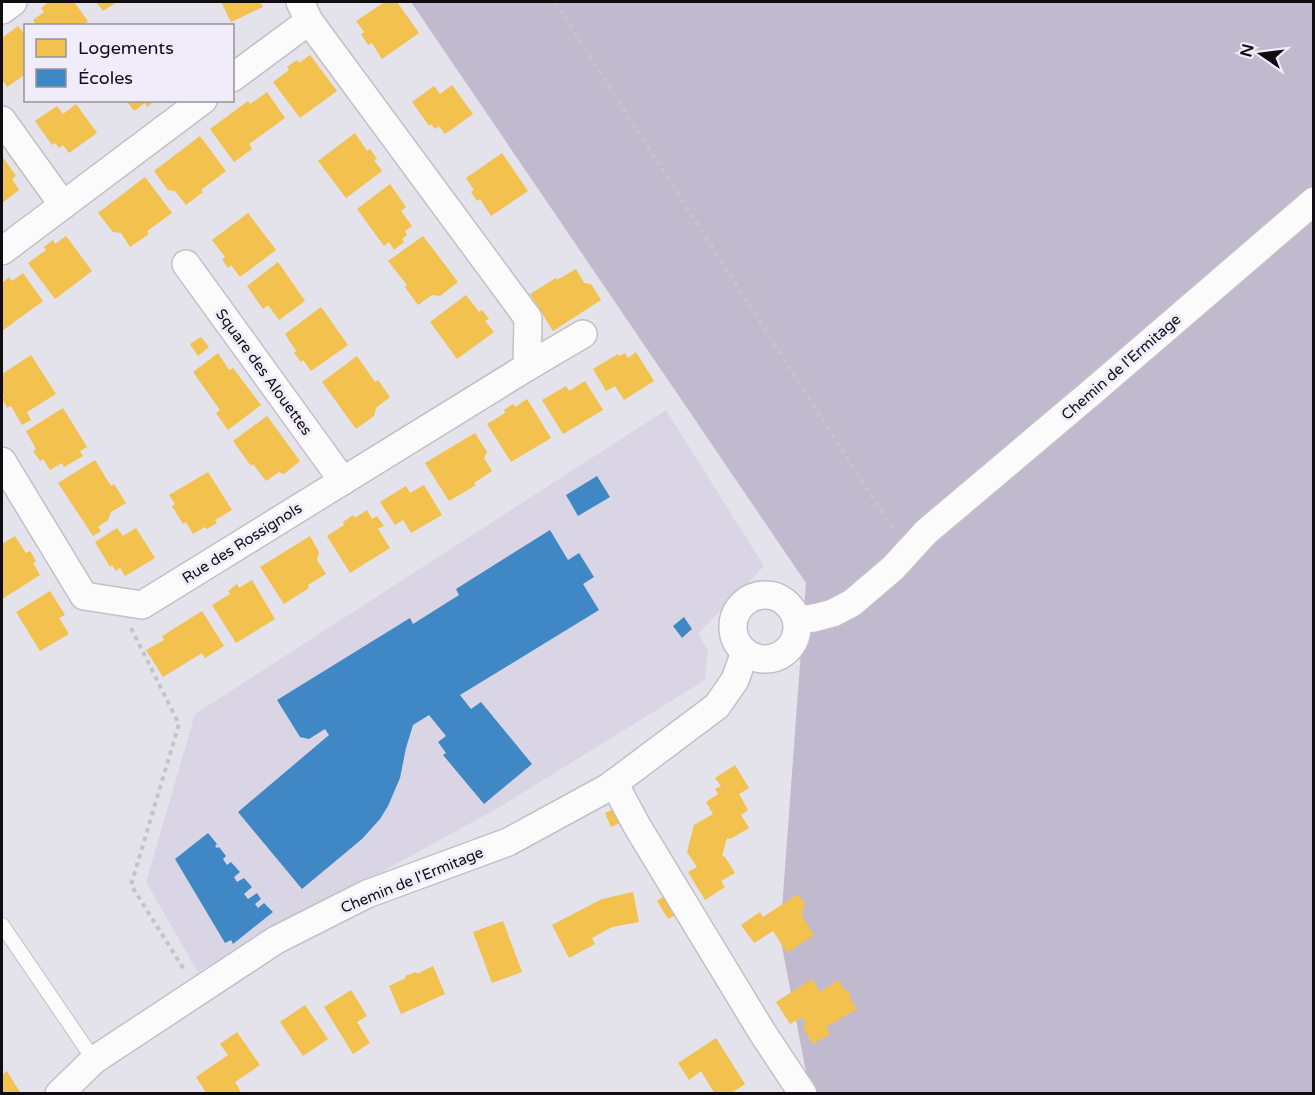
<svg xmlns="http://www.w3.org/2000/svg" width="1315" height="1095" font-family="'Varela Round',sans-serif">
<rect width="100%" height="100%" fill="#e4e2ea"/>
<path fill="#d9d5e4" d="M 666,410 L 764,566 L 698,634 L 708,650 L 705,680 L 498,808 L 198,972 L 146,882 L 195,714 Z"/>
<path fill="#c1bacf" d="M 411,2 L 1313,2 L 1313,1093 L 810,1093 L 780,936 L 806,583 Z"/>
<g fill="#f2c14e">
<path d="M 49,2 L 74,2 L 88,21 L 83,26 L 37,26 L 33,20 L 44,12 L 41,8 Z"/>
<path d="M 96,2 L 117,2 L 103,11 Z"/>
<path d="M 221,2 L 260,2 L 263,7 L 231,22 Z"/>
<path d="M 385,2 L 397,2 L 419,33 L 382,59 L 372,43 L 368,45 L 361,34 L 364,32 L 356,21 Z"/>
<path d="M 18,26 L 26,36 L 26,74 L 7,87 L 2,79 L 2,38 Z"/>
<path d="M 310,55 L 337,91 L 300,118 L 273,82 L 289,70 L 287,67 L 297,60 L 299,63 Z"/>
<path d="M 452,85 L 473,114 L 445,134 L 439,126 L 435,129 L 431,124 L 429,126 L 412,102 L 434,86 L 440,94 Z"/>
<path d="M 267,92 L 285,118 L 249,144 L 252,149 L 234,162 L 210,129 L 248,101 L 250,104 Z"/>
<path d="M 126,100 L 156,100 L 147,107 L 145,103 L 134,111 Z"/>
<path d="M 76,104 L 97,133 L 69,153 L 63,145 L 59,148 L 55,143 L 52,145 L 35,121 L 57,106 L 63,114 Z"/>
<path d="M 355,133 L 367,151 L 370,149 L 377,159 L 374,160 L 382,171 L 346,198 L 318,161 Z"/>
<path d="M 200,136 L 226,171 L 201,190 L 203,192 L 186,205 L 175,191 L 168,190 L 154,171 Z"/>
<path d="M 502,153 L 528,191 L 491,216 L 480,199 L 477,201 L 471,192 L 474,190 L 466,178 Z"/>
<path d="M 2,156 L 16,176 L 12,179 L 19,190 L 2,203 Z"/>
<path d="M 145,177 L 172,213 L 147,231 L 149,234 L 130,247 L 121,233 L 113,232 L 98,213 Z"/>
<path d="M 390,184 L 406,207 L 401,211 L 412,226 L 405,231 L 407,235 L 402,239 L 404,242 L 394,250 L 389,242 L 384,246 L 357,209 Z"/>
<path d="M 248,213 L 276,250 L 240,277 L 231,265 L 228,268 L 222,259 L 225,257 L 212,240 Z"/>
<path d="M 66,236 L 92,271 L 55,299 L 28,263 L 46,250 L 44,247 L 53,240 L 55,244 Z"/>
<path d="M 423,236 L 458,282 L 440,296 L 432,295 L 418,305 L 405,287 L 407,285 L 388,261 Z"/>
<path d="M 278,262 L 305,301 L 279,320 L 268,305 L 263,309 L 247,286 Z"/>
<path d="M 576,269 L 584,283 L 591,284 L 601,300 L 553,331 L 530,294 L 556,278 L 557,280 Z"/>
<path d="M 23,273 L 43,301 L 2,331 L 2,283 L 9,277 L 12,281 Z"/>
<path d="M 466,295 L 479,312 L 482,310 L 489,319 L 485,321 L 494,332 L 457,359 L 430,322 Z"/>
<path d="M 321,307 L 348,345 L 311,371 L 303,360 L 301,362 L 294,353 L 296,351 L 285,334 Z"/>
<path d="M 201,337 L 209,347 L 198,356 L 190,344 Z"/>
<path d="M 636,352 L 654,381 L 624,400 L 615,386 L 606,391 L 593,369 L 618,354 L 619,356 L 625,353 L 628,358 Z"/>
<path d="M 218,353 L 229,370 L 233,368 L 261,405 L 228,430 L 216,413 L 220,410 L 193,372 Z"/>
<path d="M 31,355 L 56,394 L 27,412 L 31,420 L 22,425 L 11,406 L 7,408 L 2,398 L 4,397 L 2,393 L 2,374 Z"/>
<path d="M 357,356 L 375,382 L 378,380 L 390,397 L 376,408 L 374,416 L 356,429 L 322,382 Z"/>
<path d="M 585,381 L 603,410 L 563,434 L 542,400 L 566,386 L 569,391 Z"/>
<path d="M 527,399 L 551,438 L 511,462 L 487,424 L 505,413 L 504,410 L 513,404 L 515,407 Z"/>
<path d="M 63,408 L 87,447 L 80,451 L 83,456 L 64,467 L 62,463 L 50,470 L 43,459 L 40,461 L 33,451 L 36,449 L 26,431 Z"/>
<path d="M 267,416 L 300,461 L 284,474 L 279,472 L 266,481 L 253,464 L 251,466 L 233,441 Z"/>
<path d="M 475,433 L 487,452 L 484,458 L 492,471 L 474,483 L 476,485 L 449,501 L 425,463 Z"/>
<path d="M 95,460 L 111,486 L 114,484 L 126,503 L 111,512 L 108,520 L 98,527 L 101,531 L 93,536 L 58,483 Z"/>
<path d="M 208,472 L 232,510 L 215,520 L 217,523 L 207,529 L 205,527 L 193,534 L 186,522 L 183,524 L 172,506 L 175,504 L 169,495 Z"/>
<path d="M 424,485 L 442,515 L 411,533 L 403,520 L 395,525 L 380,502 L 406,486 L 410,493 Z"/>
<path d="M 367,510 L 372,519 L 377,516 L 384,526 L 378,529 L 390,548 L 350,573 L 327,536 L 344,525 L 343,522 L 353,515 L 355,518 Z"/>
<path d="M 117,528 L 123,536 L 136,528 L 155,558 L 125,576 L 120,568 L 116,571 L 112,565 L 110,567 L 95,542 Z"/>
<path d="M 15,536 L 26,553 L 30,551 L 36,561 L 33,563 L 40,575 L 2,599 L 2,544 Z"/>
<path d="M 310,536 L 319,552 L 317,560 L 326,574 L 308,585 L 309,588 L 284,604 L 260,567 Z"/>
<path d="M 252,580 L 275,619 L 236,643 L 212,605 L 230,594 L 228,591 L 237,584 L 239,588 Z"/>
<path d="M 50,591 L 65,615 L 59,618 L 69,634 L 40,651 L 16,612 Z"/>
<path d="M 202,611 L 224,646 L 205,658 L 202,653 L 163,677 L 146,650 L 164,640 L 162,636 Z"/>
<path d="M 735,765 L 749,788 L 739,794 L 748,810 L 741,815 L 749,828 L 730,839 L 727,838 L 722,856 L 725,857 L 735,873 L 721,881 L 725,887 L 705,900 L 688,872 L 697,867 L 687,852 L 694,825 L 713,814 L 706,802 L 718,794 L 715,789 L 721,786 L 715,778 Z"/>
<path d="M 614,809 L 622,822 L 611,827 L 605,813 Z"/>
<path d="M 633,892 L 639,922 L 612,927 L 592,938 L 595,944 L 569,958 L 552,925 L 602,899 Z"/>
<path d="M 798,894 L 806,906 L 803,908 L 802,916 L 814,935 L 787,953 L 773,931 L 754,943 L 741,925 L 760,912 L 763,917 Z"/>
<path d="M 666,895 L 677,914 L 668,919 L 657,901 Z"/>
<path d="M 503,921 L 522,972 L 492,983 L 473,932 Z"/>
<path d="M 433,966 L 445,994 L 401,1014 L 389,986 L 406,978 L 405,976 L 416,972 L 417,974 Z"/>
<path d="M 812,979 L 820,992 L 838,980 L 845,990 L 849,992 L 851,996 L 850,999 L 857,1009 L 826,1027 L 830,1034 L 813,1044 L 802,1027 L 806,1024 L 802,1017 L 790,1024 L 776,1002 Z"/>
<path d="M 351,990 L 367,1016 L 357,1022 L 370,1043 L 353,1054 L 324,1007 Z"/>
<path d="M 305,1005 L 328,1039 L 303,1056 L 280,1022 Z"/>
<path d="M 237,1032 L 260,1065 L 235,1082 L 242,1094 L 207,1094 L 196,1077 L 228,1055 L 220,1044 Z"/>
<path d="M 716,1038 L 745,1084 L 730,1094 L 715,1094 L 701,1071 L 689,1080 L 678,1063 Z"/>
<path d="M 7,1071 L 21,1094 L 2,1094 L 2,1075 Z"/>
</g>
<g fill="#3f88c5">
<path d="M 597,476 L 610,497 L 578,516 L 566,495 Z"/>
<path d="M 550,530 L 568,560 L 579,553 L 594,577 L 583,584 L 599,610 L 460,695 L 471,709 L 481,702 L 532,764 L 484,804 L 443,755 L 446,753 L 438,742 L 446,736 L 429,715 L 413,725 L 406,748 L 400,778 L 388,806 L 380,819 L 362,839 L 302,889 L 238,812 L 329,735 L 325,729 L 309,739 L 300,737 L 277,700 L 410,618 L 413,624 L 459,595 L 456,589 Z"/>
<path d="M 684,617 L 692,629 L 682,638 L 673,626 Z"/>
<path d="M 208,833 L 217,844 L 215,846 L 217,848 L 219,847 L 226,856 L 223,859 L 227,865 L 231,862 L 240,872 L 234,877 L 237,882 L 244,878 L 252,887 L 244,894 L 248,899 L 257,893 L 261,899 L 255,904 L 258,908 L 264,903 L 273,912 L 233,944 L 231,940 L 225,943 L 175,859 Z"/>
</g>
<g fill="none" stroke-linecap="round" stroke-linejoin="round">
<defs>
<path id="service" d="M 2,925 L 94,1060"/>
<g id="minor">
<path d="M 2,10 L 13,2"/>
<path d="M 232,78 L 309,21"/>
<path d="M 2,120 L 63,205"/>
<path d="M 2,251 L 203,100"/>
<path d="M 186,264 L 343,481"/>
<path d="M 527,367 L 583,334"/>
<path d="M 2,461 L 84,596 L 142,605 L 527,367 L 528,318 L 309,21 L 300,2"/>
<circle cx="765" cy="627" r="32"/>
<path d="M 797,620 L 814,618 L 833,613 L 852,603 L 893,568 L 926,532 L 1093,391 L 1314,201"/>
<path d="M 614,783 L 637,826 L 762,1032 L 803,1094"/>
<path d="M 59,1094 L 94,1060 L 276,940 L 367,894 L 508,842 L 609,787 L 717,706 L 735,680 L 745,652"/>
</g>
</defs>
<use href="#service" stroke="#c2c0c6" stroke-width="16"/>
<use href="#minor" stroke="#c2c0c6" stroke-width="30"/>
<g stroke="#c4c4c6" stroke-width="4" stroke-dasharray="4.5 4.5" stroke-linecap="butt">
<path d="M 555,2 L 894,531"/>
<path d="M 131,628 L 179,724 L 131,885 L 185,971"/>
</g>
<use href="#service" stroke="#fbfbfc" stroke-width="14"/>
<use href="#minor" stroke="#fbfbfc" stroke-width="27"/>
</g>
<g text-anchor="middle" stroke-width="6" stroke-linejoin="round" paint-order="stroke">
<g font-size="15" fill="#0f0d12" stroke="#f0ecfa">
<text transform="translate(1121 367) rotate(-41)" y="5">Chemin de l'Ermitage</text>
<text transform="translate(264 372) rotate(54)" y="5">Square des Alouettes</text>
<text transform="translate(242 543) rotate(-32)" y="5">Rue des Rossignols</text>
<text transform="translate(412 880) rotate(-22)" y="5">Chemin de l'Ermitage</text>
</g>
</g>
<rect width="1315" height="1095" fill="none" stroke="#0f0d12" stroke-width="6"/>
<rect x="24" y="24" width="210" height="78" fill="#f0ecfa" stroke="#96939d" stroke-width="1.5"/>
<rect x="36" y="39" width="30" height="18" fill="#f2c14e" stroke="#96939d" stroke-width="1.5"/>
<text x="78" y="54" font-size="18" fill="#0f0d12">Logements</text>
<rect x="36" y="69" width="30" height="18" fill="#3f88c5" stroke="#96939d" stroke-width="1.5"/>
<text x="78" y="84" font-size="18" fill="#0f0d12">Écoles</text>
<g transform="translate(1261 54) rotate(284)" stroke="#f0ecfa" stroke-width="4.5" paint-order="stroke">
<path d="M0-4.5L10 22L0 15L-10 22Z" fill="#0f0d12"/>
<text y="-9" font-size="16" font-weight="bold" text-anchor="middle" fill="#0f0d12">N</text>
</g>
</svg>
